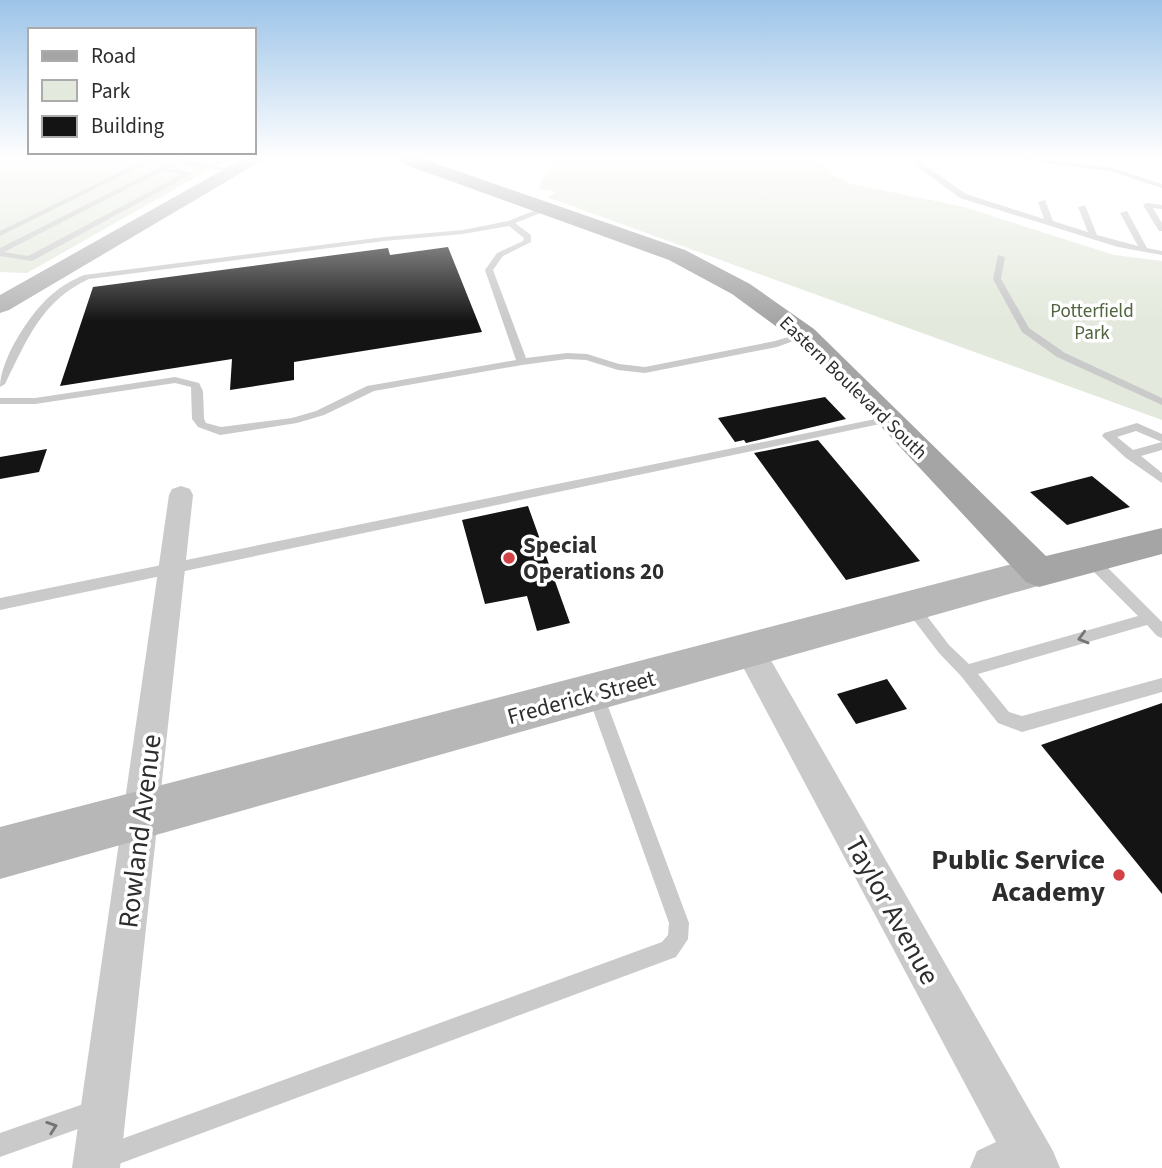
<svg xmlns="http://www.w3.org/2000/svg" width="1162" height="1168" font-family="'Source Sans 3',sans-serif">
<rect width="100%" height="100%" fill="#fff"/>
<g fill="#e3e9dc">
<path d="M 0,158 L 230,158 L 27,273 L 0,272 Z"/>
<path d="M 556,158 L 816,158 L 832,175 L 852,184 L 964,207 L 1114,255 L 1162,261 L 1162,420 L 547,197 L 557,192 L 540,189 L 540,181 L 553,165 Z"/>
</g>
<g fill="#141414">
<path d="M 448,247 L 482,332 L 294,362 L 294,380 L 230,390 L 232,359 L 60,386 L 93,287 L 388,248 L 390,255 Z"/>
<path d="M 825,397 L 846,419 L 746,443 L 744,440 L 735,442 L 718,418 Z"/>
<path d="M 818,440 L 920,561 L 846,580 L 754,453 Z"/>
<path d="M 47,449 L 39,472 L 0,479 L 0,457 Z"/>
<path d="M 1092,476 L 1130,507 L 1067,525 L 1030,492 Z"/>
<path d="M 528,506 L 570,623 L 537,631 L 527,596 L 485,604 L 462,520 Z"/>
<path d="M 887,679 L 907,709 L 856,724 L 837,694 Z"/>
<path d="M 1162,703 L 1162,894 L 1041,745 Z"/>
</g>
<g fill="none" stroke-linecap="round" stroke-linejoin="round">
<g fill="#cacaca" fill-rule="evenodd">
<path d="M 5,158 L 13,158 L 0,164 L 0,160 Z"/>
<path d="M 149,158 L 157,158 L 0,236 L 0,231 Z"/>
<path d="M 179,158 L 186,158 L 183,161 L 238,170 L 235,172 L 177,164 L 168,168 L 193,173 L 32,261 L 0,256 L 0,248 ZM 162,171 L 183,174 L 28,256 L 4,252 Z"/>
<path d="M 915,158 L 921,158 L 920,162 L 966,194 L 1044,219 L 1038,202 L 1045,200 L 1053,221 L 1088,232 L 1078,207 L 1085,205 L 1097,235 L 1138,246 L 1120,213 L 1127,211 L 1147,248 L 1162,251 L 1162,255 L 1118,247 L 960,198 L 914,164 Z"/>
<path d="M 1007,158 L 1025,158 L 1110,167 L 1162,184 L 1162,188 L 1109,171 Z"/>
<path d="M 1147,203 L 1162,205 L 1162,209 L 1153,208 L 1162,223 L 1162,231 L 1159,231 L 1143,205 Z"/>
<path d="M 548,205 L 552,207 L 551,209 L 515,223 L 531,235 L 531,242 L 503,256 L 493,270 L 526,358 L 567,353 L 587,354 L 619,364 L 645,367 L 775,341 L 805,332 L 810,335 L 777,347 L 645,373 L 618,370 L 586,360 L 567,359 L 522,365 L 374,391 L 324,415 L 297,423 L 220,435 L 198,427 L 192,419 L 191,387 L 175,383 L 35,404 L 0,404 L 0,398 L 35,398 L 175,377 L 199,383 L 203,391 L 204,419 L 206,423 L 221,427 L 292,418 L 316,411 L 367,386 L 516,360 L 485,270 L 497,253 L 523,241 L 524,238 L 509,226 L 463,234 L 384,241 L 89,279 C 41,301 27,340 5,384 L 0,387 C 0,359 32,309 55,292 C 64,284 73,280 84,275 L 384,237 L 463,230 L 508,221 Z"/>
<path d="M 998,255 L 1005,257 L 1001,279 L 1029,328 L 1065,353 L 1162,398 L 1162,405 L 1057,357 L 1022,332 L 993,279 Z"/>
<path d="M 890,416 L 896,419 L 894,421 L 0,610 L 0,598 Z"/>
<path d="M 1137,423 L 1162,434 L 1162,442 L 1136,431 L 1117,437 L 1133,450 L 1162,442 L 1162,450 L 1141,456 L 1162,473 L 1162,483 L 1126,458 L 1102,436 L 1104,433 Z"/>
<path d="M 1089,553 L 1094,554 L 1162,622 L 1162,638 L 1157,636 L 1147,625 L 978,674 L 1009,712 L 1022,716 L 1162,678 L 1162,692 L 1022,732 L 998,723 L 961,676 L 939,653 L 907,611 L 905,607 L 907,603 L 917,603 L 949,645 L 969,664 L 1138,616 L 1084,562 L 1082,558 Z"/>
<path d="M 595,686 L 601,688 L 603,693 L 689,923 L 688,939 L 676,957 L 108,1168 L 97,1165 L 93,1157 L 97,1149 L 105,1145 L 662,942 L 668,935 L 669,923 L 587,693 L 589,688 Z"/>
<path d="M 95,1100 L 103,1104 L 107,1112 L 103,1120 L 0,1157 L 0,1133 Z"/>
</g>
<g fill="#cacaca" fill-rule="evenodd">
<path d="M 181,486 L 190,489 L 193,495 L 120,1168 L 72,1168 L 169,495 L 172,489 Z"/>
<path d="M 750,639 L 761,643 L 1053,1151 L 1060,1168 L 970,1168 L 977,1151 L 996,1142 L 735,652 L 739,643 Z"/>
</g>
<g fill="#b7b7b7" fill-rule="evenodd">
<path d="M 244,158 L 266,158 L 9,310 L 0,313 L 0,295 Z"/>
<path d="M 1039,557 L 1052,562 L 1058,572 L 1052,582 L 0,879 L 0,827 Z"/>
</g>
<path fill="#a5a5a5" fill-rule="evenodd" d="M 395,158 L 420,158 L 685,250 L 750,284 L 814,329 L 1046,556 L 1162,528 L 1162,554 L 1039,587 L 1026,582 L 861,405 L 796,341 L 732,294 L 669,260 L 398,162 Z"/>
</g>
<defs><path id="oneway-chevron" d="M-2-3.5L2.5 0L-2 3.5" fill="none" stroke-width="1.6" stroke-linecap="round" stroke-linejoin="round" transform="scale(1.75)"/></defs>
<g stroke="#747474">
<use href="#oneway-chevron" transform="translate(1083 638) rotate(164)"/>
<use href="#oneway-chevron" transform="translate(52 1127) rotate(-19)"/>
</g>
<linearGradient id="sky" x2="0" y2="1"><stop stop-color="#9cc4e8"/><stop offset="0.49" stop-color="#fff"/><stop offset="1" stop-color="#fff" stop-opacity="0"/></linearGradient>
<rect width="1162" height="321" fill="url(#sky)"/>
<g fill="#d24145" stroke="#fff" stroke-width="2.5">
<circle cx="509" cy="558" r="7"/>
<circle cx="1119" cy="875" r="7"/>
</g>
<g text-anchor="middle" stroke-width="7" stroke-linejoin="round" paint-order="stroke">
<g font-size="19" fill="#4f643f" stroke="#fff">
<text x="1092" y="317">Potterfield<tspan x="1092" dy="22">Park</tspan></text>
</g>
<g font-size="19" fill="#2d2d2d" stroke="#fff">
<text transform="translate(854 387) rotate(44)" y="7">Eastern Boulevard South</text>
</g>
<g font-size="23" font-weight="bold" fill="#2d2d2d" stroke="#fff" text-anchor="start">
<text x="523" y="553">Special<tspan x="523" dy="26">Operations 20</tspan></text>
</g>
<g font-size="23" fill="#2d2d2d" stroke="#fff">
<text transform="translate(581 697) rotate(-15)" y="8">Frederick Street</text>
</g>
<g font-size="28" fill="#2d2d2d" stroke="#fff">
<text transform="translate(139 831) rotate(-83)" y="10">Rowland Avenue</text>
<text transform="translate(893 910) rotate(61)" y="10">Taylor Avenue</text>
</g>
<g font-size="28" font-weight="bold" fill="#2d2d2d" stroke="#fff" text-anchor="end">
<text x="1105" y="869">Public Service<tspan x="1105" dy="32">Academy</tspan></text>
</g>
</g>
<rect x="28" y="28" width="228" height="126" fill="#ffffff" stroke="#ababab" stroke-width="2"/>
<rect x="42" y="51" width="35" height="10" fill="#a5a5a5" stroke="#ababab" stroke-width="2"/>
<text x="91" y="63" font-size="21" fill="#2d2d2d">Road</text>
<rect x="42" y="80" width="35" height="21" fill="#e3e9dc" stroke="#ababab" stroke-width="2"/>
<text x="91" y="98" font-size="21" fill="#2d2d2d">Park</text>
<rect x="42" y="116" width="35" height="21" fill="#141414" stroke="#ababab" stroke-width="2"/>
<text x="91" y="133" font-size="21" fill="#2d2d2d">Building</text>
</svg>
